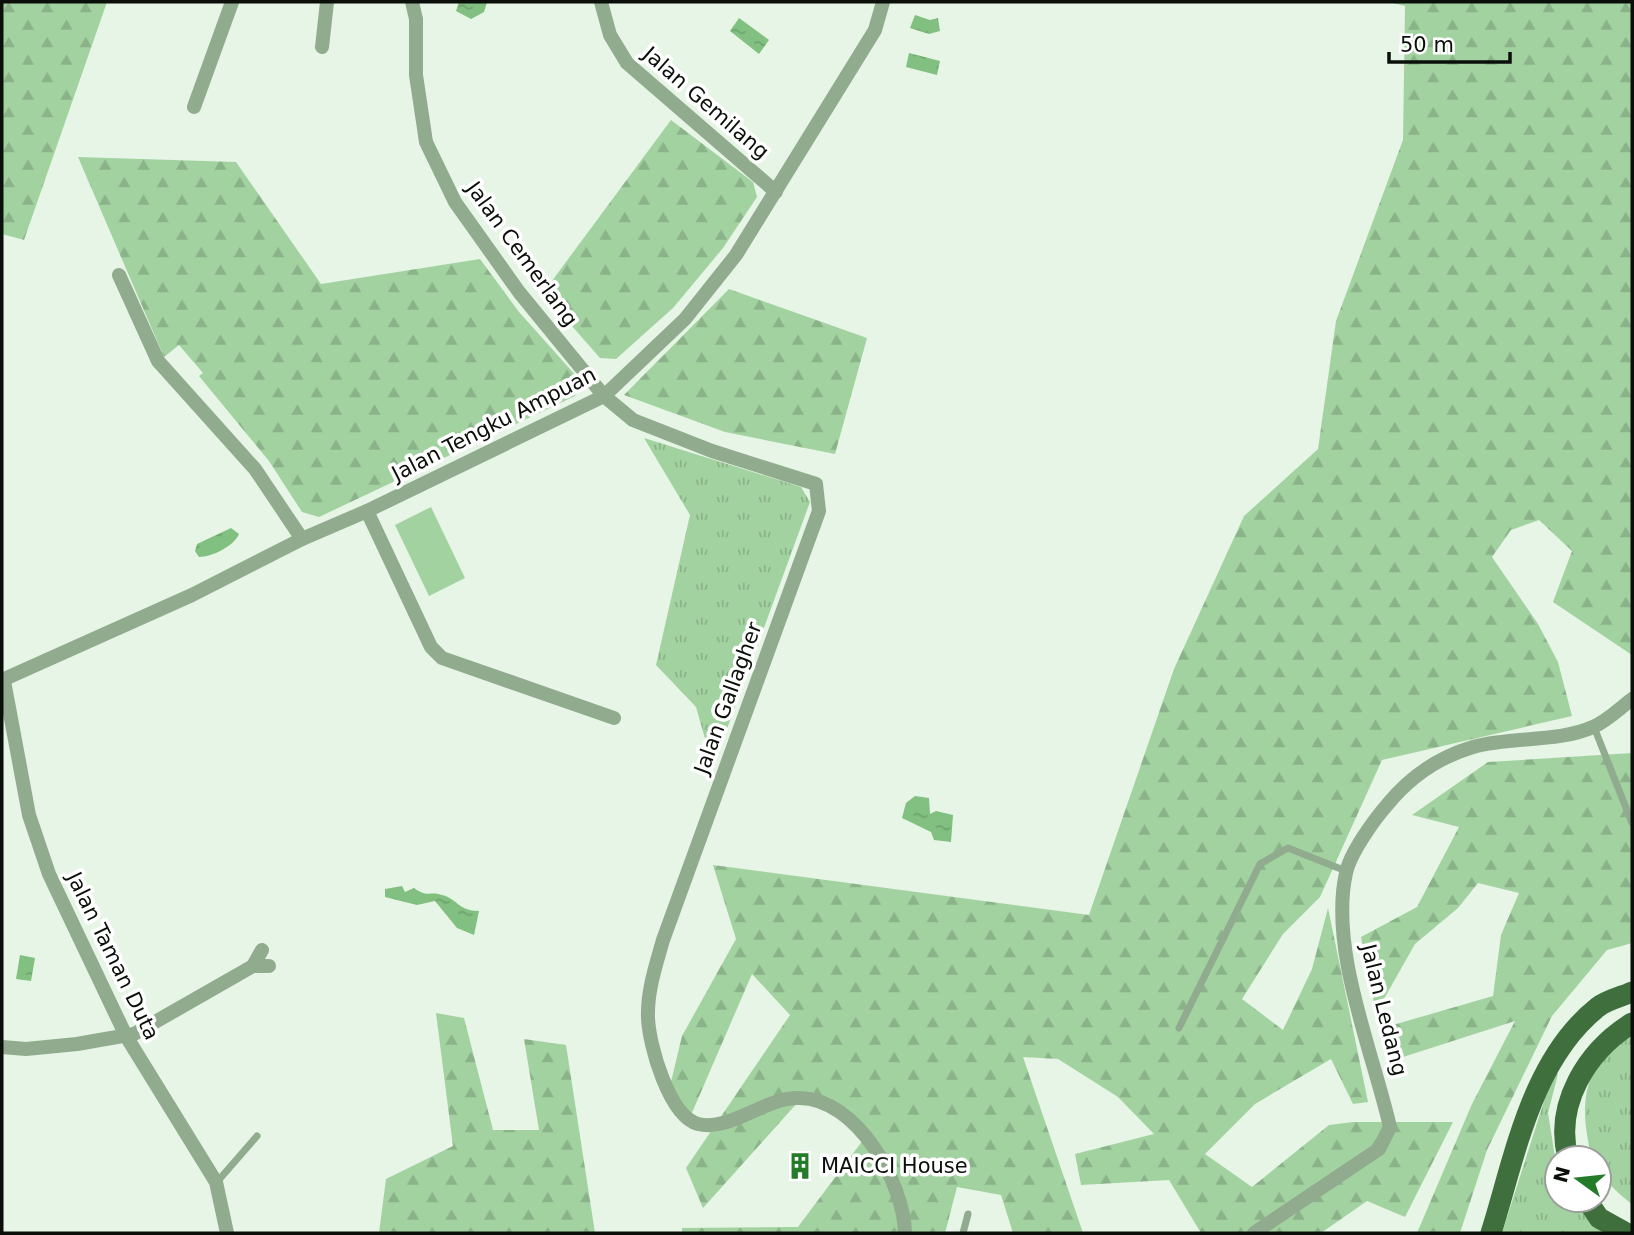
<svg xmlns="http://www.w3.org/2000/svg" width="1634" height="1235" font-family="'DejaVu Sans',sans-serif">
<defs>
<pattern id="grass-tufts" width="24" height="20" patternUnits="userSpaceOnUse" patternTransform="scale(1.75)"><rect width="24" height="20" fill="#a3d2a1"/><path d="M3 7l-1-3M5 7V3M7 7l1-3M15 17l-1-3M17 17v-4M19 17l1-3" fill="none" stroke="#8bb389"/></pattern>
<pattern id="forest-firs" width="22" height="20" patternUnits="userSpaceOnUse" patternTransform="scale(1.75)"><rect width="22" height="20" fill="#a3d2a1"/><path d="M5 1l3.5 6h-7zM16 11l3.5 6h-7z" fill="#8bb389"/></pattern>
<pattern id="water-ripples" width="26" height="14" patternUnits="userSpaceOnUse" patternTransform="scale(1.75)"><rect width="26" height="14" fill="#81c080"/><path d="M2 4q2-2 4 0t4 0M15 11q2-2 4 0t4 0" fill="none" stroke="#6ea46d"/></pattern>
</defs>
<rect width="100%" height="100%" fill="#e6f5e5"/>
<g fill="url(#grass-tufts)">
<path d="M 644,438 L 801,487 L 810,502 L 713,767 L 696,707 L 656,665 L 690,515 Z"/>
<path d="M 1632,1030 L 1632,1204 C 1618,1193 1599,1178 1599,1158 L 1591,1154 C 1578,1100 1584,1063 1632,1030 Z"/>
<path d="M 1553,1073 L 1558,1074 L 1548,1113 L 1557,1169 L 1557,1200 L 1575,1200 L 1580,1208 L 1609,1233 L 1502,1233 Z"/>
</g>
<g fill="url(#forest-firs)">
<path d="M 2,2 L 107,2 L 24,240 L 2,234 Z"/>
<path d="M 1389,2 L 1632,2 L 1632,655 L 1553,602 L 1572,551 L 1539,520 L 1511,530 L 1492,557 L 1538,624 L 1558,662 L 1572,716 L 1382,760 L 1320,897 L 1283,934 L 1242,999 L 1283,1030 L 1312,969 L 1328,908 L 1368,1102 L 1353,1104 L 1331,1059 L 1255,1104 L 1205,1154 L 1252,1187 L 1329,1125 L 1353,1122 L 1453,1122 L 1405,1217 L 1367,1201 L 1321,1233 L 1201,1233 L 1169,1180 L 1081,1185 L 1075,1154 L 1154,1134 L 1118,1097 L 1058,1059 L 1023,1057 L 1083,1233 L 1013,1233 L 1001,1195 L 957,1187 L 945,1233 L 682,1233 L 682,1228 L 798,1227 L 869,1132 L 807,1092 L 703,1208 L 686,1168 L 790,1015 L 752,974 L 691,1115 L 670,1086 L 682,1036 L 736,939 L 713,865 L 1089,915 L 1174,669 L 1244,516 L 1318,449 L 1336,321 L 1403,140 L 1405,6 Z"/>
<path d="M 671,120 L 753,182 L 757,197 L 723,248 L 673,308 L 616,359 L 600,358 L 543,293 Z"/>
<path d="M 78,157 L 236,162 L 321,284 L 480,259 L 519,312 L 578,378 L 575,396 L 319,517 L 302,512 L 269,461 L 199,376 L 203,373 L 179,345 L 164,357 Z"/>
<path d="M 729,289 L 867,338 L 835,454 L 725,432 L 624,395 Z"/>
<path d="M 1632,753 L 1632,943 L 1607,950 L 1552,1016 L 1487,1150 L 1460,1233 L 1417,1233 L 1472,1104 L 1515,1021 L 1400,1058 L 1386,1027 L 1493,996 L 1501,935 L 1519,893 L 1478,883 L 1458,908 L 1415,944 L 1376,1013 L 1361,937 L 1417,907 L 1459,827 L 1412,815 L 1488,762 Z"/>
<path d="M 436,1013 L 464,1018 L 493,1130 L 539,1130 L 524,1039 L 566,1045 L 595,1233 L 379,1233 L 386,1179 L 453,1146 Z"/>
</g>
<path fill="#a3d2a1" d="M 431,507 L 465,578 L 429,596 L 395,525 Z"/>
<g fill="url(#water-ripples)">
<path d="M 459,2 L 487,2 L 484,12 L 471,19 L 456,11 Z"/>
<path d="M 915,15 L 930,20 L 938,18 L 940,31 L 929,34 L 910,28 Z"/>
<path d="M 739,18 L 769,40 L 759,54 L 730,31 Z"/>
<path d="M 909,53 L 940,61 L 937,75 L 906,67 Z"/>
<path d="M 231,528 L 239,534 C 234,546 212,557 199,557 L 195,551 L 197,544 Z"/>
<path d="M 915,796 L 929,798 L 930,814 L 936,811 L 953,815 L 951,842 L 934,840 L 931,832 L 902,818 L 906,803 Z"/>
<path d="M 402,886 L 405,892 L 414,888 C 428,898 429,891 442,895 C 458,899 458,911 479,911 L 474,935 L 457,928 L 435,901 L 417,905 L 385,897 L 385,889 Z"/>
<path d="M 20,955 L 35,958 L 31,981 L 16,979 Z"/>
</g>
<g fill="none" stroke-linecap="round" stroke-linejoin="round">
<g stroke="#90ab8e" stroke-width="7">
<path d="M 1594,727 L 1632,823"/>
<path d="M 1179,1028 L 1260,864 L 1288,848 L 1346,871"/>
<path d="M 217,1182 L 257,1136"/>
<path d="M 963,1233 L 968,1214"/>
</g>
<g stroke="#90ab8e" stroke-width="14">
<path d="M 412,2 L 416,19 L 416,75 L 426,142 L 455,202 L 519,292 L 604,396 L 633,420 L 712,451 L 816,484 L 819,511 L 663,940 C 656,965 647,991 648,1018 C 649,1045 669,1116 698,1124 C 731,1132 765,1097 799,1098 C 857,1098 904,1183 905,1233"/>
<path d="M 601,2 L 610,35 L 627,63 L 776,192"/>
<path d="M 322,47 L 327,2"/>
<path d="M 194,107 L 232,2"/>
<path d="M 119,275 L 158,361 L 255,469 L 302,539"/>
<path d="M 367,511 L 431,647 L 442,658 L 614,718"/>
<path d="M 2,680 L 192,595 L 302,539 L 367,511 L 604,396 L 685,319 L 736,255 L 875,30 L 883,2"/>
<path d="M 4,681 L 29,815 L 49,874 L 126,1036 L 216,1182 L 227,1233"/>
<path d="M 253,966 L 262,950"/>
<path d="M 2,1047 L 26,1049 L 77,1044 L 134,1034 L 253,966 L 269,966"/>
<path d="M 1254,1233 L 1379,1149 L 1390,1127 C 1373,1052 1329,949 1346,873 C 1350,853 1374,820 1387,805 C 1409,778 1439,757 1473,747 C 1511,736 1557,743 1593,727 C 1607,721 1620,708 1632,699"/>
</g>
<g stroke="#3e6f3d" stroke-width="21">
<path d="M 1568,1158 C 1554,1104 1587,1051 1632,1023"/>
<path d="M 1587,1200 L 1599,1218 L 1626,1233"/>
<path d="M 1491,1233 C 1515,1157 1531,1060 1598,1007 C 1607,1000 1621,997 1632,992"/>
</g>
</g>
<defs>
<symbol id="building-bare" viewBox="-9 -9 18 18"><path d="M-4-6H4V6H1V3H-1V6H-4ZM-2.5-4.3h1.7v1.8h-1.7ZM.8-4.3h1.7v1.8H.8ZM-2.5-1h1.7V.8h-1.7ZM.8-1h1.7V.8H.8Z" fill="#247b29" stroke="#fff" stroke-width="2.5" paint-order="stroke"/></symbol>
</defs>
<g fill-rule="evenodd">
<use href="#building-bare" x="781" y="1147" width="38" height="38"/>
</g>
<g text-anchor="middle" stroke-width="7" stroke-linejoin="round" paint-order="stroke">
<g font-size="21" fill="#0a0f0a" stroke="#fff">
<text transform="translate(706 103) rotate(41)" y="7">Jalan Gemilang</text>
<text transform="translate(522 254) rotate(54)" y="7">Jalan Cemerlang</text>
<text transform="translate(494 424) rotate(-27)" y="7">Jalan Tengku Ampuan</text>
<text transform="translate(728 698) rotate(-70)" y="7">Jalan Gallagher</text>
<text transform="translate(113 956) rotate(64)" y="7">Jalan Taman Duta</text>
<text transform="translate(1384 1010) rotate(76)" y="7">Jalan Ledang</text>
</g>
<g font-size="21" fill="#0a0f0a" stroke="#fff" text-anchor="start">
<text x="821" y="1173">MAICCI House</text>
</g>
</g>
<rect width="1634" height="1235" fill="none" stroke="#0a0f0a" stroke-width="7"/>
<g transform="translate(1578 1179) rotate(285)"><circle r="33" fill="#ffffff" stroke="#9d9f9d" stroke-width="2"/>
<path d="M0-5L12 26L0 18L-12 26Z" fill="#247b29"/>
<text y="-10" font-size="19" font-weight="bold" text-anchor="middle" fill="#0a0f0a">N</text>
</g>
<path d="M1389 52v10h121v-10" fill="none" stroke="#0a0f0a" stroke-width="3.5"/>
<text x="1400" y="52" font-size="21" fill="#0a0f0a" stroke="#ffffff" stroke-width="5" paint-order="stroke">50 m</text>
</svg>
